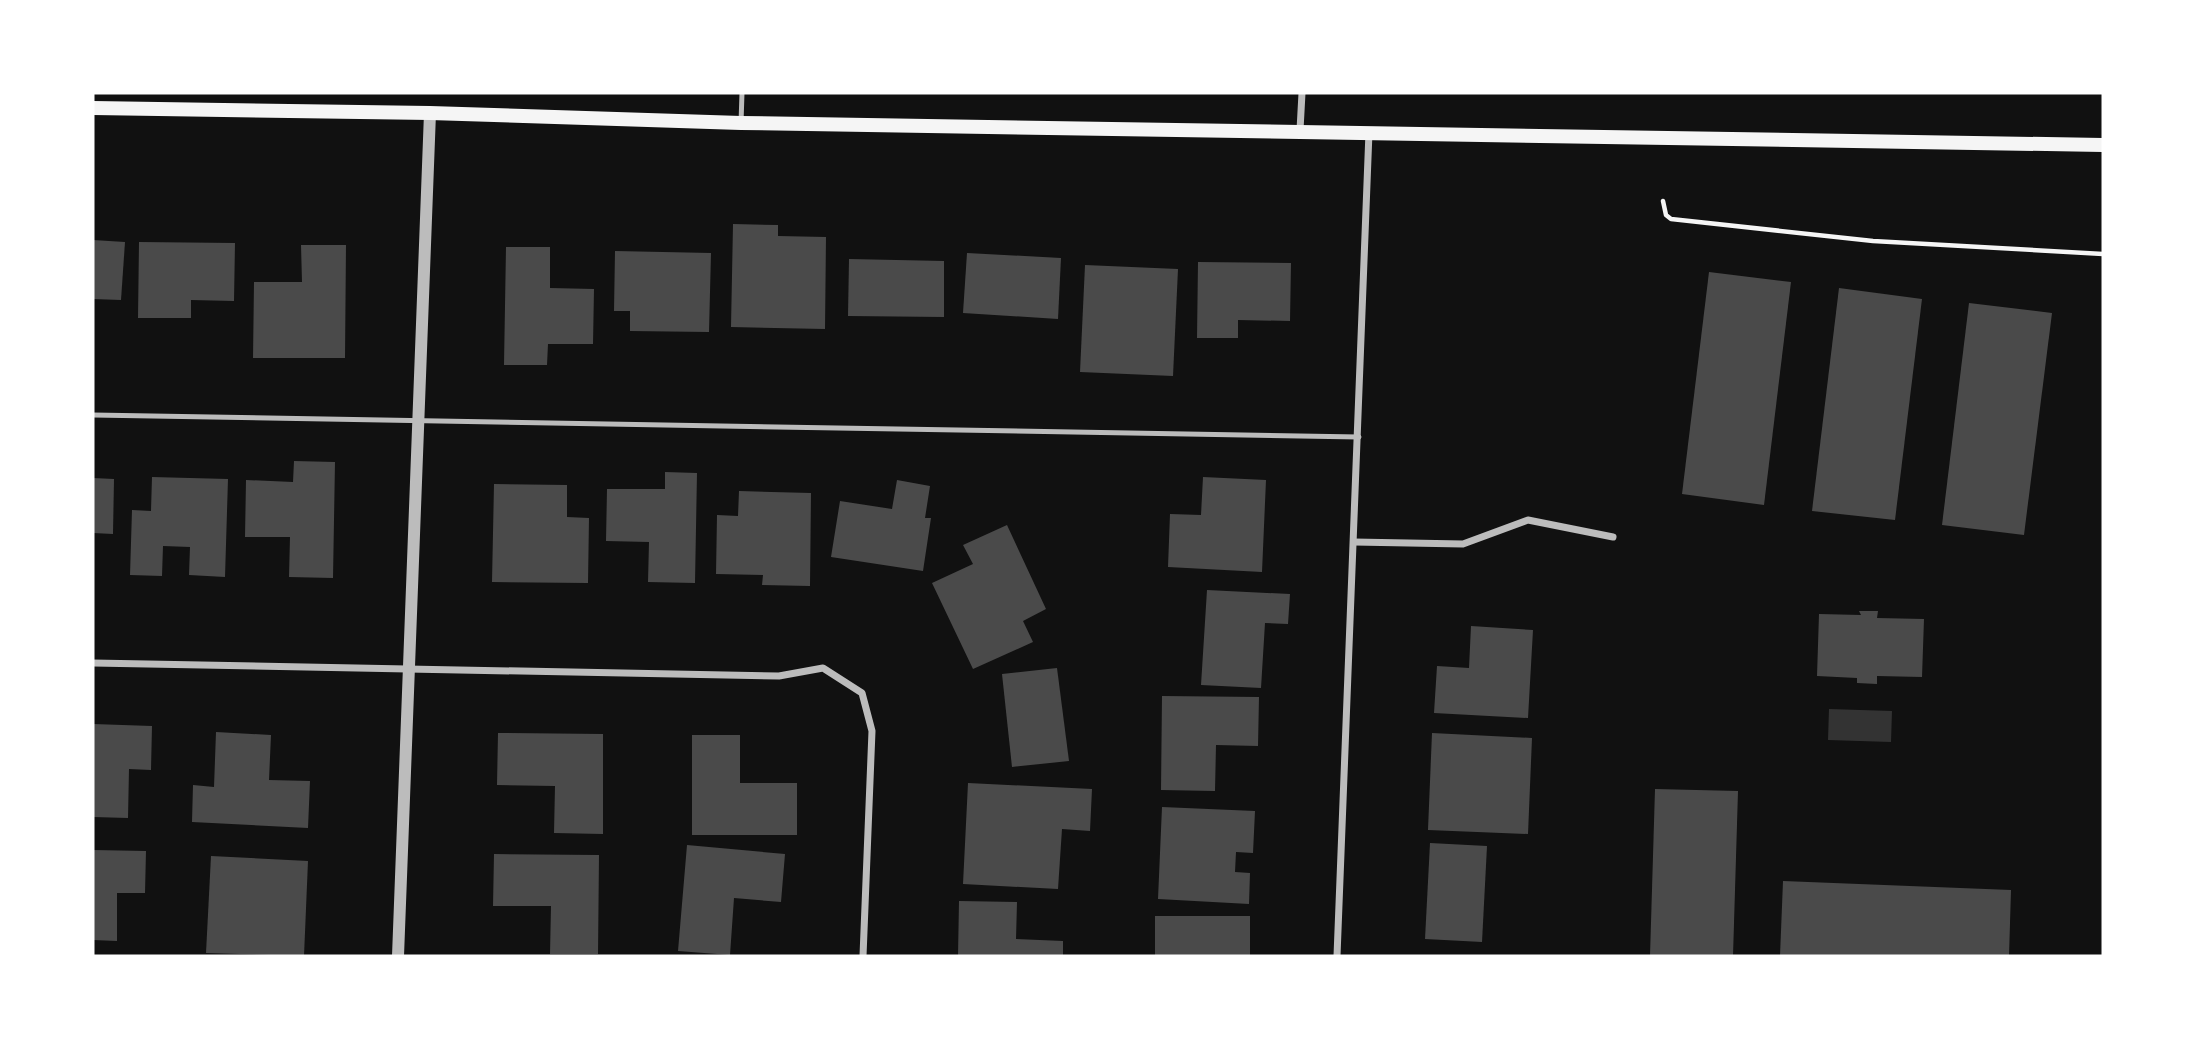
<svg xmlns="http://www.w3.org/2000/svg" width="2196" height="1049" font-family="Figtree,sans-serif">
<rect width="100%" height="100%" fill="#111"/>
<path fill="#333" d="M 1829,709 L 1892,711 L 1891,742 L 1828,740 Z"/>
<g fill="#4a4a4a">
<path d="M 733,224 L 778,225 L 778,236 L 826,237 L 825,329 L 731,327 Z"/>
<path d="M 93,240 L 125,242 L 121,300 L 93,299 Z"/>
<path d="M 139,242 L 235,243 L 234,301 L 191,300 L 191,318 L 138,318 Z"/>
<path d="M 301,245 L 346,245 L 345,358 L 253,358 L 254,282 L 302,282 Z"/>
<path d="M 506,247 L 550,247 L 550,288 L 594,289 L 593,344 L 548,344 L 547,365 L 504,365 Z"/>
<path d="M 615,251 L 711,253 L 709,332 L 630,331 L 630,311 L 614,311 Z"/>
<path d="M 967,253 L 1061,258 L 1058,319 L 963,313 Z"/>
<path d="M 849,259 L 944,261 L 944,317 L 848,316 Z"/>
<path d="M 1198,262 L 1291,263 L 1290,321 L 1238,320 L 1238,338 L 1197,338 Z"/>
<path d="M 1085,265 L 1178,269 L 1173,376 L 1080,372 Z"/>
<path d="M 1709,272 L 1791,282 L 1764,505 L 1682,494 Z"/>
<path d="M 1839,288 L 1922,299 L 1895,520 L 1812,511 Z"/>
<path d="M 1969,303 L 2052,313 L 2024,535 L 1942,525 Z"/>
<path d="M 294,461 L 335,462 L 333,578 L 289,577 L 290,537 L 245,537 L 246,480 L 293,482 Z"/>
<path d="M 665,472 L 697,473 L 695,583 L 648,582 L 649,542 L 606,541 L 607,489 L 665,489 Z"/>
<path d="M 152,477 L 228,479 L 225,577 L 189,575 L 190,547 L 163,546 L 162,576 L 130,575 L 132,510 L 151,511 Z"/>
<path d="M 1203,477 L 1266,480 L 1262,572 L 1168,567 L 1170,514 L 1201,515 Z"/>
<path d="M 93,478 L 114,479 L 113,534 L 93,533 Z"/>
<path d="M 897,480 L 930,486 L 925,518 L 931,518 L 923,571 L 831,557 L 840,501 L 892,509 Z"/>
<path d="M 494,484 L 567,485 L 567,517 L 589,518 L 588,583 L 492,582 Z"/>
<path d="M 739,491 L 811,493 L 810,586 L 762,585 L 763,575 L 716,574 L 717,515 L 738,516 Z"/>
<path d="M 1007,525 L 1046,609 L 1023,621 L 1033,642 L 973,669 L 932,583 L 973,564 L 963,545 Z"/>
<path d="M 1207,590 L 1290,594 L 1288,624 L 1265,623 L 1261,688 L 1201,685 Z"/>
<path d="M 1859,611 L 1878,611 L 1877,618 L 1924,619 L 1922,677 L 1877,676 L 1877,684 L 1857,683 L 1857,678 L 1817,676 L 1819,614 L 1861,615 Z"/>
<path d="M 1471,626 L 1533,630 L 1528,718 L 1434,713 L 1437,666 L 1469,668 Z"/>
<path d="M 1057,668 L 1069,761 L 1012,767 L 1002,674 Z"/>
<path d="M 1162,696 L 1259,697 L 1258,746 L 1216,745 L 1215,791 L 1161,790 Z"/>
<path d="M 93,724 L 152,726 L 151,770 L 129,769 L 128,818 L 93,817 Z"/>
<path d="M 216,732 L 271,735 L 269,780 L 310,781 L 308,828 L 192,822 L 193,785 L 214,787 Z"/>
<path d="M 498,733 L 603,734 L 603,834 L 554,833 L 555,786 L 497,785 Z"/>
<path d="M 1432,733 L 1532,738 L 1528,834 L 1428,830 Z"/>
<path d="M 692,735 L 740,735 L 740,783 L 797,783 L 797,835 L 692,835 Z"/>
<path d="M 968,783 L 1092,789 L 1090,831 L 1062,829 L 1058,889 L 963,884 Z"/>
<path d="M 1655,789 L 1738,791 L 1733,956 L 1650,956 Z"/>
<path d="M 1162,807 L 1255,811 L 1253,853 L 1236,852 L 1235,872 L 1250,873 L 1249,904 L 1158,899 Z"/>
<path d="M 1430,843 L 1487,846 L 1482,942 L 1425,939 Z"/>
<path d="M 687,845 L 785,854 L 781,902 L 734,898 L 730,955 L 678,951 Z"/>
<path d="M 93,850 L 146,851 L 145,893 L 117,893 L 117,941 L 93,940 Z"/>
<path d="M 494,854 L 599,855 L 598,954 L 550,954 L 551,906 L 493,906 Z"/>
<path d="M 211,856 L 308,861 L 304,956 L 206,953 Z"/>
<path d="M 1783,881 L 2011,890 L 2009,956 L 1780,956 Z"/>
<path d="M 959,901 L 1017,902 L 1016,939 L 1063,941 L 1063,956 L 958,956 Z"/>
<rect x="1155" y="916" width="95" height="40"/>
</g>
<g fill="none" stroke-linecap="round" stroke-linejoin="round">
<path stroke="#f5f5f5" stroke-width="4.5" d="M 1663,201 L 1666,215 L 1671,219 L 1873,241 L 2103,254"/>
<g stroke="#bcbcbc" stroke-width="5">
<path d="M 741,123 L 742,93"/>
<path d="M 93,415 L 1359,437"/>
</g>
<g stroke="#bcbcbc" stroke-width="7">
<path d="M 1300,130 L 1302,93"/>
<path d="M 1354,542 L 1463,544 L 1528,520 L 1613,537"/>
<path d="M 93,663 L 779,676 L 823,668 L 862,693 L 872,731 L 863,956"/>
<path d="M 1337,956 L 1369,132"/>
</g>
<path stroke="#bcbcbc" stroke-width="12" d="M 398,956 L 430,113"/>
<path stroke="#f5f5f5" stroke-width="14" d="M 93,108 L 430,113 L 741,123 L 2103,145"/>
</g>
<rect width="2196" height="1049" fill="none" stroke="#ffffff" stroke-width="189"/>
</svg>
